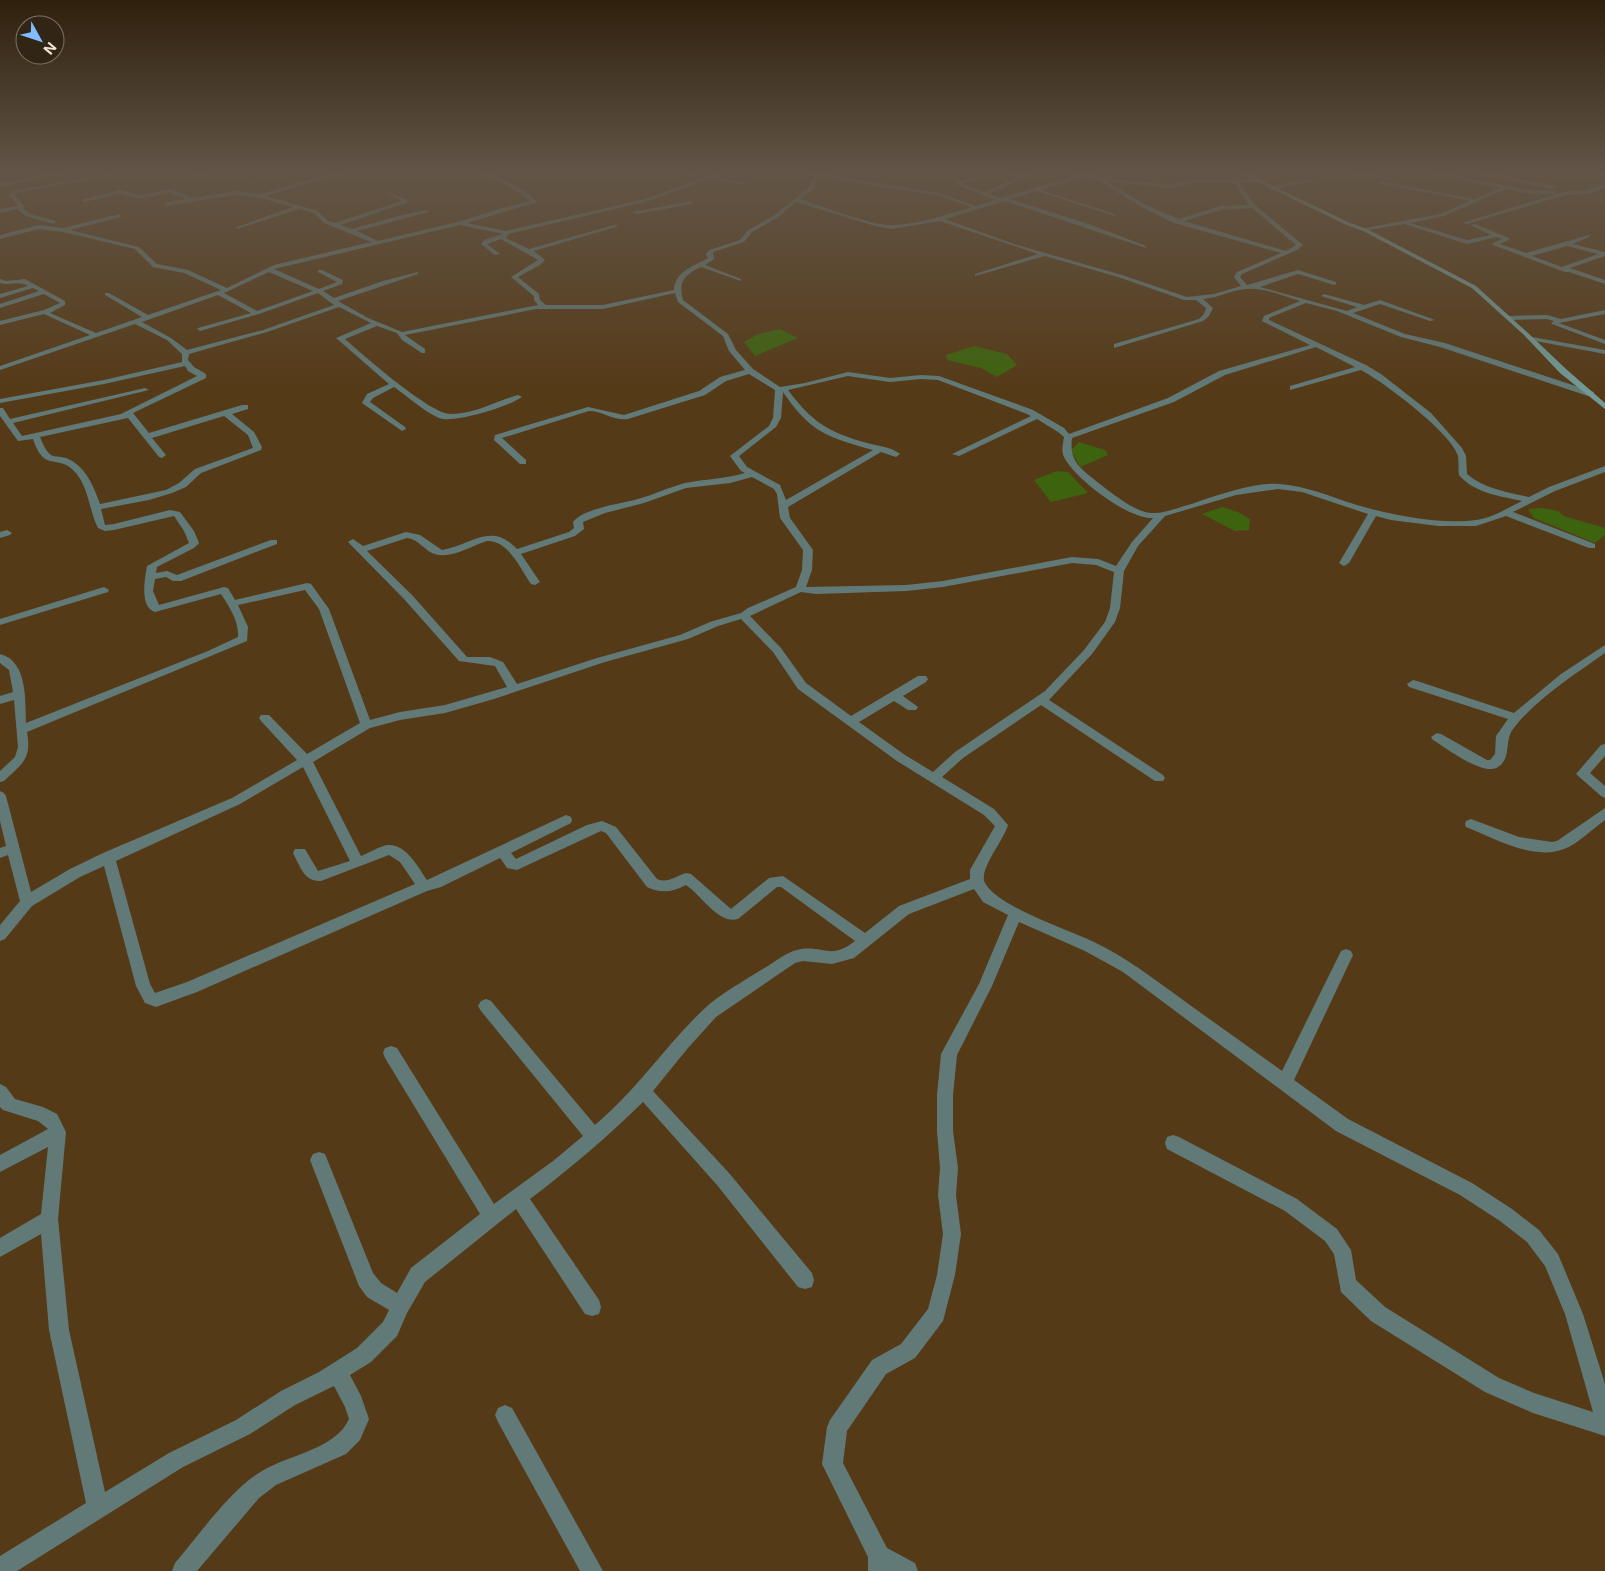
<svg xmlns="http://www.w3.org/2000/svg" width="1605" height="1571" font-family="Inter,sans-serif">
<rect width="100%" height="100%" fill="#553a17"/>
<g fill="#3e630e">
<path d="M 780,329 L 798,338 L 755,356 L 744,342 L 758,334 Z"/>
<path d="M 974,346 L 1007,354 L 1017,365 L 997,377 L 981,368 L 947,360 L 946,355 Z"/>
<path d="M 1079,442 L 1105,450 L 1108,455 L 1080,467 L 1071,450 Z"/>
<path d="M 1057,471 L 1068,472 L 1088,493 L 1051,502 L 1034,480 Z"/>
<path d="M 1222,507 L 1238,512 L 1250,519 L 1249,530 L 1235,531 L 1202,514 Z"/>
<path d="M 1543,508 L 1558,511 L 1564,516 L 1605,528 L 1605,535 L 1595,543 L 1534,518 L 1528,509 Z"/>
</g>
<g fill="none" stroke-linecap="round" stroke-linejoin="round">
<g fill="#617a78" fill-rule="evenodd">
<path d="M 67,171 L 78,171 L 0,187 L 0,183 Z"/>
<path d="M 104,171 L 109,171 L 111,175 L 16,193 L 15,195 L 25,207 L 23,208 L 30,214 L 56,221 L 54,224 L 26,216 L 17,209 L 0,213 L 0,209 L 18,206 L 9,195 L 12,191 L 104,175 Z"/>
<path d="M 191,171 L 198,171 L 207,175 L 204,177 Z"/>
<path d="M 347,171 L 358,171 L 321,179 L 266,196 L 318,211 L 328,221 L 335,223 L 402,201 L 390,195 L 390,193 L 408,200 L 406,203 L 341,225 L 352,229 L 398,216 L 426,210 L 429,212 L 357,231 L 378,241 L 461,221 L 502,208 L 531,201 L 510,187 L 474,171 C 493,171 523,189 538,202 L 467,223 L 506,231 L 645,199 L 700,179 L 679,171 C 688,171 698,178 706,177 C 714,176 721,171 729,171 L 715,177 L 748,183 L 745,185 L 709,179 L 649,201 L 508,234 L 506,238 L 529,249 L 614,225 L 619,226 L 534,251 L 545,260 L 540,265 L 518,277 L 539,294 L 540,300 L 546,305 L 603,305 L 674,290 C 675,271 694,266 708,258 L 706,254 L 709,250 L 740,240 L 748,230 L 773,216 L 810,187 L 810,181 L 816,176 L 803,171 L 940,193 L 976,206 L 995,200 L 955,184 L 955,182 L 983,176 L 983,178 L 962,183 L 984,192 L 1019,176 L 1003,171 L 1024,174 L 1040,171 L 988,194 L 1001,198 L 1082,174 L 1137,182 L 1170,184 L 1194,179 L 1255,179 L 1257,182 L 1239,183 L 1255,205 L 1303,245 L 1297,250 L 1242,274 L 1240,277 L 1247,285 L 1298,270 L 1336,282 L 1336,284 L 1334,285 L 1298,274 L 1260,287 L 1347,311 L 1357,307 L 1321,296 L 1324,294 L 1364,305 L 1380,300 L 1435,320 L 1430,321 L 1380,304 L 1353,313 L 1405,334 L 1445,343 L 1594,392 L 1594,396 L 1588,396 L 1440,347 L 1401,337 L 1337,311 L 1306,303 L 1269,318 L 1269,320 L 1366,365 L 1381,374 L 1431,413 L 1462,448 L 1466,456 L 1467,474 C 1485,489 1507,492 1529,497 L 1549,487 L 1605,466 L 1605,472 L 1555,491 L 1513,512 L 1595,544 L 1595,548 L 1589,548 L 1506,516 L 1476,526 L 1438,526 L 1391,520 L 1376,516 L 1349,563 L 1344,566 L 1339,563 L 1368,514 L 1302,492 L 1278,489 L 1236,495 L 1165,516 L 1138,546 L 1124,571 L 1120,608 L 1115,622 L 1092,654 L 1049,700 L 1163,775 L 1165,778 L 1163,781 L 1155,781 L 1041,705 L 963,758 L 942,777 L 994,809 L 1008,825 C 1004,840 978,870 985,883 C 997,906 1068,930 1094,942 C 1126,957 1154,979 1183,1000 C 1216,1024 1249,1047 1282,1071 L 1341,951 L 1346,949 L 1351,951 L 1353,955 L 1294,1080 L 1348,1119 L 1472,1183 L 1512,1209 L 1539,1230 L 1558,1254 L 1583,1314 L 1605,1384 L 1605,1436 L 1533,1413 L 1485,1392 L 1371,1321 L 1341,1292 L 1334,1254 L 1325,1241 L 1285,1211 L 1167,1149 L 1165,1143 L 1167,1137 L 1173,1135 L 1179,1137 L 1297,1199 L 1337,1229 L 1351,1250 L 1356,1280 L 1385,1307 L 1499,1378 L 1534,1393 L 1593,1412 L 1565,1314 L 1545,1266 L 1527,1242 L 1500,1221 L 1460,1195 L 1336,1131 L 1123,972 L 1085,951 L 1019,922 L 992,986 L 957,1055 L 953,1095 L 953,1131 L 958,1168 L 956,1195 L 961,1234 L 955,1275 L 943,1321 L 915,1358 L 886,1374 L 847,1431 L 843,1463 L 887,1548 L 915,1563 L 918,1571 L 868,1571 L 868,1557 L 822,1464 L 827,1427 L 830,1420 L 872,1360 L 901,1344 L 928,1309 L 937,1275 L 943,1234 L 938,1195 L 940,1168 L 937,1131 L 937,1095 L 941,1054 L 979,984 L 1008,915 L 983,902 L 974,889 L 909,914 L 854,958 L 832,964 L 803,961 L 795,963 L 716,1017 L 688,1048 L 653,1091 L 729,1173 L 812,1273 L 814,1280 L 812,1287 L 805,1289 L 798,1287 L 717,1185 L 643,1102 C 607,1137 570,1169 530,1199 L 599,1300 L 601,1307 L 599,1314 L 592,1316 L 585,1314 L 516,1209 L 425,1282 L 407,1313 L 397,1336 L 371,1362 L 350,1375 L 361,1396 L 369,1419 L 360,1440 L 346,1454 L 276,1485 L 259,1498 L 197,1571 L 172,1571 L 175,1563 C 199,1535 231,1489 262,1471 C 288,1455 336,1449 349,1419 L 345,1407 L 334,1386 L 295,1405 L 250,1434 L 183,1467 L 17,1571 L 0,1571 L 0,1556 L 86,1503 L 49,1330 L 41,1234 L 0,1257 L 0,1238 L 41,1214 L 48,1147 L 0,1172 L 0,1155 L 48,1129 L 38,1121 L 3,1110 L 0,1107 L 0,1084 L 6,1087 L 15,1099 L 43,1107 L 57,1114 L 66,1132 L 58,1219 L 69,1330 L 105,1492 L 169,1453 L 236,1420 L 281,1391 L 319,1372 L 357,1348 L 383,1322 L 389,1310 L 367,1297 L 359,1286 L 310,1160 L 313,1154 L 319,1152 L 325,1154 L 373,1273 L 381,1283 L 397,1293 L 411,1268 L 480,1214 L 385,1058 L 383,1053 L 385,1048 L 391,1046 L 397,1048 L 494,1204 L 553,1161 L 583,1136 L 481,1011 L 478,1006 L 481,1001 L 486,999 L 491,1001 L 595,1125 C 637,1090 665,1046 704,1009 C 721,993 754,975 774,962 C 783,956 790,951 801,949 C 825,946 831,960 855,941 L 781,887 L 777,887 L 738,919 C 719,925 701,895 686,885 C 672,892 661,894 647,887 L 606,833 L 601,831 L 517,870 L 507,868 L 500,858 L 441,887 L 427,891 L 197,992 L 156,1007 L 145,1003 L 136,986 L 104,866 L 80,877 L 32,906 L 5,939 L 0,941 L 0,925 L 20,901 L 8,855 L 0,858 L 0,848 L 6,846 L 0,821 L 0,791 L 4,793 L 6,796 L 31,892 L 70,869 L 103,853 L 232,798 L 297,760 L 261,721 L 259,718 L 261,715 L 269,715 L 307,754 L 360,723 L 319,609 L 305,590 L 238,605 L 248,627 L 247,641 L 27,732 C 32,759 22,764 4,781 L 0,782 L 0,771 L 15,757 L 18,747 L 14,700 L 0,704 L 0,696 L 13,692 L 9,670 L 0,663 L 0,654 C 28,661 25,701 26,723 L 208,651 L 238,637 C 239,621 229,606 221,594 L 155,612 C 139,607 145,578 147,566 L 189,543 L 184,531 L 174,516 L 114,530 L 105,531 L 98,528 C 89,510 89,489 76,473 C 59,452 45,475 33,439 L 18,441 L 0,416 L 0,408 L 3,408 L 10,419 L 145,388 L 149,390 L 13,423 L 22,436 L 121,414 L 197,376 L 188,371 L 185,366 L 104,384 L 0,403 L 0,399 L 104,380 L 182,362 L 182,354 L 167,340 L 135,324 L 0,370 L 0,366 L 90,335 L 44,314 L 0,325 L 0,321 L 44,310 L 60,303 L 44,294 L 0,308 L 0,304 L 39,291 L 33,288 L 0,298 L 0,294 L 28,286 C 19,280 10,286 0,283 L 0,279 L 6,281 L 25,279 L 65,301 L 65,305 L 50,313 L 96,333 L 142,317 L 105,295 L 105,293 L 109,293 L 148,315 L 221,290 L 184,273 L 153,267 L 135,249 L 63,232 L 39,229 L 0,239 L 0,235 L 39,225 L 63,228 L 119,214 L 121,217 L 70,230 L 139,247 L 157,264 L 188,270 L 227,288 L 274,265 L 371,242 L 324,223 L 314,213 L 299,209 L 237,229 L 237,227 L 293,207 L 260,198 L 236,195 L 166,206 L 164,203 L 186,199 L 170,193 L 139,199 L 120,194 L 84,202 L 81,200 L 120,190 L 139,195 L 171,189 L 192,198 L 236,191 L 260,194 L 318,177 ZM 820,177 L 940,196 L 971,207 C 945,215 920,224 893,225 C 871,226 822,206 800,199 L 815,189 L 816,181 ZM 1082,178 L 1097,180 L 1140,206 L 1174,223 L 1281,253 L 1237,272 L 1234,277 L 1241,286 L 1214,294 L 1187,297 L 1122,275 L 1014,244 L 945,219 L 1005,201 L 1146,248 L 1146,246 L 1089,224 L 1010,199 L 1036,191 L 1115,216 L 1115,214 L 1041,190 ZM 1106,181 L 1170,188 L 1194,183 L 1234,183 L 1249,205 L 1220,206 L 1179,219 L 1144,204 ZM 796,202 L 875,226 L 892,229 L 940,221 L 1038,254 L 975,274 L 975,276 L 1045,256 L 1118,277 L 1184,300 L 1196,300 L 1206,308 L 1204,314 L 1199,319 L 1114,344 L 1114,348 L 1203,321 L 1209,316 L 1213,308 L 1203,299 C 1218,298 1231,290 1246,289 C 1263,287 1283,296 1300,301 L 1264,316 L 1262,321 L 1310,345 L 1219,371 L 1168,398 L 1069,434 L 1064,428 L 1033,410 L 939,376 L 921,375 L 890,378 L 848,372 L 805,383 L 780,387 L 753,369 L 736,350 L 728,334 L 683,300 C 678,282 684,275 701,267 L 741,281 L 741,279 L 705,265 L 714,259 L 713,252 L 744,242 L 752,232 L 777,218 ZM 1252,208 L 1296,245 L 1286,251 L 1184,221 L 1221,210 ZM 460,225 L 503,234 L 484,240 L 481,244 L 495,255 L 500,254 L 487,244 L 501,239 L 538,260 L 511,277 L 534,296 L 534,300 L 538,305 L 402,332 L 368,318 L 338,301 L 418,274 L 418,272 L 383,281 L 334,298 L 323,291 L 342,284 L 343,280 L 322,270 L 318,270 L 318,272 L 337,282 L 319,289 L 274,269 ZM 269,272 L 313,291 L 257,311 L 224,293 ZM 318,293 L 334,305 L 263,330 L 187,350 L 171,338 L 142,322 L 218,295 L 251,313 L 198,328 L 197,329 L 200,331 L 259,314 ZM 675,293 L 678,302 L 723,336 L 729,351 L 745,370 L 720,377 L 699,391 L 624,415 L 588,407 L 495,435 L 494,440 L 520,464 L 526,464 L 526,460 L 502,438 L 589,411 C 603,411 613,421 628,419 L 705,395 L 726,381 L 749,374 L 775,390 L 773,418 L 769,426 L 730,456 L 741,471 L 745,473 C 725,479 705,479 685,483 C 669,487 653,495 638,499 C 621,504 584,508 573,522 L 574,528 L 569,532 L 517,549 C 491,521 471,545 442,550 L 420,535 L 406,532 L 363,546 L 353,539 L 348,542 L 404,599 L 459,661 L 495,666 L 507,687 L 445,705 L 400,712 L 370,720 L 329,609 L 311,584 L 307,583 L 235,600 L 228,588 L 224,587 L 159,605 L 153,591 L 155,579 L 166,577 L 173,581 L 181,581 L 277,544 L 277,540 L 271,540 L 177,575 L 167,571 L 156,573 L 157,567 L 194,548 L 199,543 L 194,531 L 180,512 L 170,510 L 114,524 L 105,525 L 101,509 L 149,500 L 172,493 L 186,487 L 201,473 L 261,450 L 262,447 L 254,432 L 232,414 L 248,409 L 248,405 L 242,405 L 149,433 L 133,413 L 206,378 L 206,374 L 194,367 L 188,360 L 189,354 L 267,332 L 339,307 L 371,323 L 336,338 L 389,384 L 367,394 L 362,403 L 402,431 L 406,429 L 405,427 L 370,402 L 373,398 L 394,387 C 407,396 425,412 439,418 C 454,424 510,406 522,397 L 518,395 C 496,401 475,414 451,414 C 431,415 362,354 345,339 L 377,326 L 397,333 L 402,340 L 422,353 L 425,353 L 425,349 L 405,335 L 536,309 L 603,309 ZM 1316,347 L 1355,367 L 1290,386 L 1290,390 L 1361,370 C 1382,381 1452,433 1458,456 C 1459,462 1458,469 1459,475 C 1474,493 1500,496 1522,501 C 1507,508 1493,518 1476,520 C 1442,525 1390,515 1357,505 C 1331,497 1307,486 1280,484 C 1256,481 1212,497 1188,505 C 1177,508 1163,514 1151,513 C 1134,512 1109,491 1096,481 C 1080,468 1069,461 1072,438 L 1174,402 L 1225,375 ZM 848,376 L 890,382 L 921,379 L 938,380 L 1027,414 L 1031,416 L 952,454 L 959,456 L 1037,419 L 1058,432 L 1064,437 C 1063,444 1061,451 1064,457 C 1074,478 1129,520 1153,518 L 1132,542 L 1116,566 L 1098,559 L 1072,557 L 943,581 L 906,585 L 806,587 L 812,570 L 813,550 L 790,518 L 788,507 L 881,452 L 896,457 L 900,454 C 892,447 878,446 867,443 C 828,432 813,423 788,390 ZM 783,392 C 811,433 827,437 873,450 L 786,500 L 780,485 L 747,467 L 739,456 L 776,427 L 781,418 ZM 224,416 L 248,435 L 253,448 L 195,469 L 179,483 L 166,490 L 100,504 C 95,490 88,472 75,463 C 57,449 52,468 40,437 L 128,418 L 159,457 L 162,458 L 166,455 L 152,438 ZM 752,477 L 774,489 L 777,494 L 780,518 L 803,550 L 802,570 L 796,587 L 748,608 L 741,613 L 710,622 L 680,635 L 597,658 L 517,684 L 503,662 L 490,657 L 467,657 L 412,595 L 367,551 L 407,538 C 417,539 422,547 430,552 C 448,562 470,546 487,541 C 508,540 520,568 531,584 L 535,585 L 540,582 L 521,554 L 575,536 L 584,529 L 583,522 L 605,513 L 644,503 L 686,488 L 730,483 ZM 1072,563 L 1096,565 L 1114,572 L 1110,608 L 1105,622 L 1084,650 L 1045,691 L 955,752 L 933,772 L 905,755 L 859,722 L 894,701 L 908,710 L 916,710 L 918,707 L 903,696 L 926,682 L 928,679 L 926,676 L 918,676 L 851,716 L 806,683 L 781,648 L 750,616 L 801,592 L 816,594 L 906,591 L 943,587 ZM 741,619 L 773,652 L 798,689 L 897,761 L 984,815 L 995,826 L 970,870 L 970,879 L 899,906 L 865,933 L 783,876 L 769,878 L 731,909 L 691,874 L 686,873 C 675,876 668,884 657,879 L 616,827 L 602,821 L 587,825 L 516,859 L 511,853 L 571,823 L 572,820 L 571,817 L 566,815 L 427,880 C 418,867 406,843 387,845 C 378,847 369,853 361,856 L 313,762 L 370,728 L 400,720 L 445,713 L 494,699 L 605,662 L 688,639 L 718,626 ZM 303,767 L 350,861 L 318,871 L 305,849 L 295,849 L 293,853 C 300,866 304,882 321,881 L 389,855 L 400,862 L 415,884 L 187,982 L 155,993 L 150,984 L 116,861 L 240,804 Z"/>
<path d="M 1338,171 L 1352,171 L 1393,178 L 1390,180 Z"/>
<path d="M 1416,171 L 1427,171 L 1530,190 L 1556,191 L 1554,194 L 1530,194 L 1506,189 L 1444,216 L 1411,223 L 1467,240 L 1491,235 L 1470,225 L 1475,224 L 1509,238 L 1509,240 L 1500,244 L 1526,253 L 1589,235 L 1589,237 L 1573,244 L 1605,252 L 1605,256 L 1570,268 L 1605,280 L 1605,284 L 1569,272 L 1565,272 L 1493,245 L 1493,243 L 1502,239 L 1497,237 L 1467,244 L 1404,224 L 1363,231 L 1365,228 L 1440,214 L 1470,201 L 1381,184 L 1379,181 L 1475,199 L 1500,188 ZM 1567,246 L 1598,254 L 1562,267 L 1532,256 Z"/>
<path d="M 1479,171 L 1551,185 L 1554,187 L 1551,189 L 1472,172 Z"/>
<path d="M 1313,178 L 1315,181 L 1270,190 L 1267,188 Z"/>
<path d="M 1605,184 L 1605,188 L 1588,194 L 1566,195 L 1467,224 L 1462,223 L 1563,192 L 1587,190 Z"/>
<path d="M 691,201 L 693,204 L 636,214 L 633,212 Z"/>
<path d="M 1605,310 L 1605,314 L 1559,323 L 1605,340 L 1605,344 L 1552,324 L 1551,323 L 1554,321 L 1547,319 L 1508,320 L 1505,318 L 1508,316 L 1547,315 L 1561,319 Z"/>
<path d="M 1532,337 L 1605,350 L 1605,354 L 1530,340 L 1530,338 Z"/>
<path d="M 7,530 L 12,533 L 10,535 L 0,538 L 0,532 Z"/>
<path d="M 104,587 L 109,590 L 108,592 L 0,625 L 0,619 Z"/>
<path d="M 1605,645 L 1605,653 C 1574,675 1536,699 1513,729 C 1504,741 1512,758 1498,767 C 1484,777 1446,748 1433,740 L 1431,737 L 1437,733 L 1441,734 L 1487,760 L 1490,760 L 1495,754 L 1496,736 L 1508,719 L 1409,687 L 1407,684 L 1413,680 L 1417,681 L 1514,713 L 1561,674 Z"/>
<path d="M 1605,744 L 1605,756 L 1590,773 L 1605,786 L 1605,798 L 1601,796 L 1576,774 L 1601,745 Z"/>
<path d="M 1605,808 L 1605,820 C 1592,829 1578,844 1564,849 C 1533,861 1494,838 1466,827 L 1465,824 L 1466,821 L 1471,819 L 1519,837 L 1552,842 L 1557,841 Z"/>
<path d="M 505,1405 L 512,1408 L 603,1571 L 580,1571 L 498,1422 L 495,1415 L 498,1408 Z"/>
</g>
<path fill="#729996" fill-rule="evenodd" d="M 1236,171 L 1242,171 L 1348,222 L 1367,229 L 1476,286 L 1528,333 L 1566,369 L 1605,403 L 1605,409 L 1560,373 L 1524,335 L 1472,288 L 1363,231 L 1344,224 Z"/>
</g>
<linearGradient id="sky" x2="0" y2="1"><stop stop-color="#2f200d"/><stop offset="0.44" stop-color="#625547"/><stop offset="1" stop-color="#625547" stop-opacity="0"/></linearGradient>
<rect width="1605" height="391" fill="url(#sky)"/>
<g transform="translate(40 40) rotate(130)"><circle r="24" fill="#312516" stroke="#7f7160"/>
<path d="M0-4L9 19L0 12L-9 19Z" fill="#82bcfa"/>
<text y="-8" font-size="14" font-weight="bold" text-anchor="middle" fill="#f5e4d0">N</text>
</g>
</svg>
